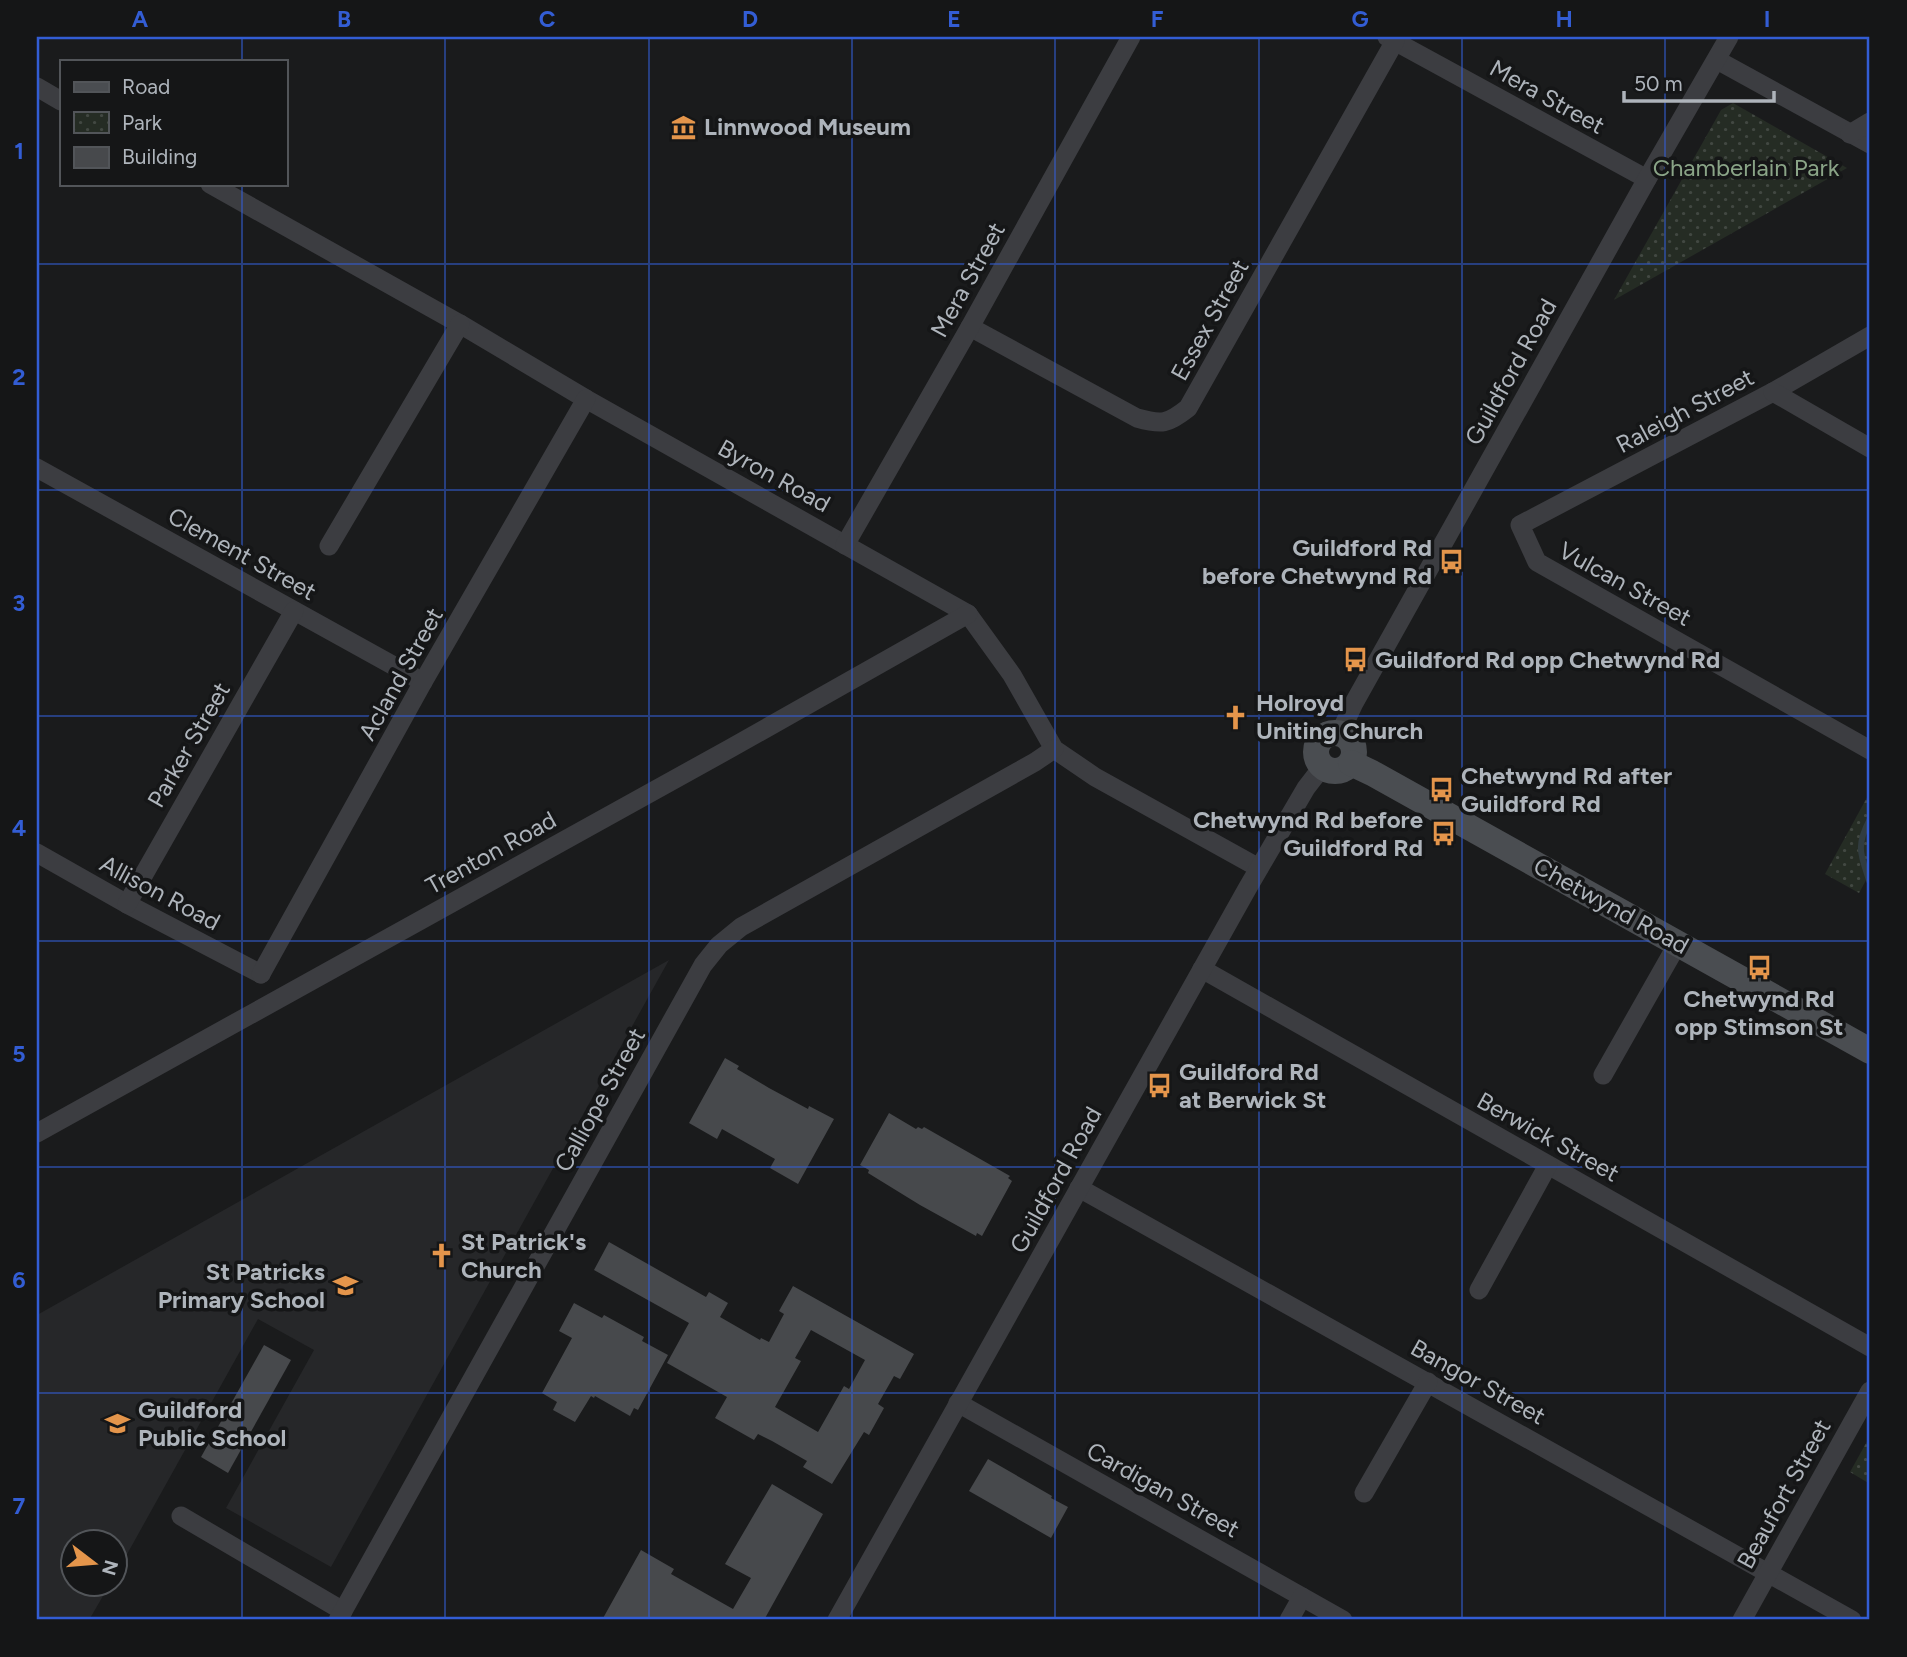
<svg xmlns="http://www.w3.org/2000/svg" width="1907" height="1657" font-family="Figtree,sans-serif">
<defs>
<pattern id="park-dots" width="8" height="8" patternUnits="userSpaceOnUse" patternTransform="scale(1.75)"><rect width="8" height="8" fill="#252c24"/><path d="M2 2h.1M6 6h.1" fill="none" stroke="#424842" stroke-width="1.8" stroke-linecap="round"/></pattern>
</defs>
<rect width="100%" height="100%" fill="#1a1b1c"/>
<path fill="#262729" d="M 669,960 L 331,1567 L 226,1508 L 314,1350 L 258,1319 L 116,1574 L 116,1542 L 74,1542 L 74,1584 L 110,1584 L 89,1620 L 37,1620 L 37,1315 Z"/>
<g fill="url(#park-dots)">
<path d="M 1733,103 L 1847,168 L 1614,300 L 1721,110 Z"/>
<path d="M 1870,792 L 1870,873 L 1859,893 L 1825,874 Z"/>
<path d="M 1870,1436 L 1870,1484 L 1850,1472 Z"/>
</g>
<g fill="none" stroke-linecap="round" stroke-linejoin="round">
<path stroke="#313c40" stroke-width="6" d="M 1870,819 C 1855,847 1861,855 1870,883"/>
</g>
<g fill="#47494c" fill-rule="evenodd">
<path d="M 725,1058 L 739,1066 L 737,1069 L 769,1088 L 808,1109 L 809,1106 L 834,1119 L 798,1184 L 770,1168 L 775,1159 L 722,1129 L 717,1139 L 689,1123 Z"/>
<path d="M 889,1113 L 916,1129 L 918,1127 L 922,1129 L 924,1127 L 1010,1176 L 1008,1178 L 1012,1181 L 982,1236 L 977,1233 L 976,1236 L 920,1205 L 868,1173 L 869,1170 L 860,1165 Z"/>
<path d="M 609,1242 L 706,1297 L 709,1292 L 728,1303 L 720,1317 L 760,1340 L 761,1338 L 769,1342 L 784,1314 L 779,1311 L 793,1286 L 914,1354 L 900,1379 L 894,1376 L 878,1404 L 884,1408 L 869,1435 L 864,1432 L 832,1484 L 803,1467 L 807,1461 L 772,1441 L 758,1434 L 754,1440 L 715,1418 L 727,1397 L 667,1363 L 689,1323 L 594,1270 ZM 811,1330 L 865,1360 L 849,1389 L 844,1386 L 818,1432 L 775,1407 L 801,1361 L 795,1358 Z"/>
<path d="M 574,1303 L 602,1318 L 604,1315 L 644,1337 L 642,1341 L 668,1355 L 638,1410 L 634,1408 L 630,1416 L 595,1396 L 594,1398 L 591,1396 L 575,1422 L 553,1410 L 557,1402 L 542,1393 L 572,1338 L 559,1331 Z"/>
<path d="M 264,1345 L 291,1360 L 228,1473 L 201,1457 Z"/>
<path d="M 988,1459 L 1052,1496 L 1051,1498 L 1068,1507 L 1051,1538 L 969,1491 Z"/>
<path d="M 772,1484 L 823,1514 L 764,1620 L 602,1620 L 641,1550 L 674,1569 L 671,1574 L 733,1609 L 751,1578 L 725,1564 Z"/>
</g>
<g fill="none" stroke-linecap="round" stroke-linejoin="round">
<g stroke="#3c3d41" stroke-width="19">
<path d="M 1387,37 L 1647,179"/>
<path d="M 1717,60 L 1870,144"/>
<path d="M 37,87 L 61,101"/>
<path d="M 1850,134 L 1870,122"/>
<path d="M 210,184 L 460,324 L 586,399 L 968,614 L 1012,675 L 1054,749 L 1095,777 L 1259,868"/>
<path d="M 970,327 L 1137,418 C 1162,425 1168,424 1188,408 L 1395,41"/>
<path d="M 1870,336 L 1773,392 L 1520,525 L 1537,562 L 1870,750"/>
<path d="M 1773,392 L 1870,448"/>
<path d="M 37,468 L 423,682"/>
<path d="M 845,545 L 970,327 L 1131,37"/>
<path d="M 329,546 L 460,324"/>
<path d="M 1340,733 L 1354,703 L 1647,179 L 1729,37"/>
<path d="M 37,853 L 127,904 L 261,974"/>
<path d="M 127,904 L 294,611"/>
<path d="M 1202,969 L 1870,1347"/>
<path d="M 261,974 L 423,682 L 586,399"/>
<path d="M 1603,1075 L 1678,943"/>
<path d="M 37,1133 L 731,748 L 968,614"/>
<path d="M 1079,1188 L 1852,1620"/>
<path d="M 1479,1290 L 1548,1165"/>
<path d="M 958,1403 L 1343,1620"/>
<path d="M 1364,1493 L 1428,1382"/>
<path d="M 181,1516 L 343,1611"/>
<path d="M 338,1620 L 703,965 L 719,945 L 741,927 L 1035,762 L 1054,749"/>
<path d="M 837,1620 L 1247,889 L 1306,788 L 1323,766"/>
<path d="M 1289,1620 L 1302,1597"/>
<path d="M 1742,1620 L 1870,1391"/>
</g>
<g stroke="#4a4d51" stroke-width="26">
<circle cx="1335" cy="752" r="19"/>
<path d="M 1351,763 L 1372,773 L 1870,1051"/>
</g>
</g>
<path fill="none" stroke="#335dd4" stroke-width="2" stroke-opacity="0.55" d="M 242,37 L 242,61M 445,37 L 445,1620M 649,37 L 649,1620M 852,37 L 852,1620M 1055,37 L 1055,1620M 1259,37 L 1259,1620M 1462,37 L 1462,1620M 1665,37 L 1665,1620M 242,184 L 242,1620M 37,264 L 1870,264M 37,490 L 1870,490M 37,716 L 1870,716M 37,941 L 1870,941M 37,1167 L 1870,1167M 37,1393 L 1870,1393"/>
<defs>
<symbol id="museum-bare" viewBox="-9 -9 18 18"><path d="M0-6L6-3V-2H-6V-3ZM-5-1h2V3h-2ZM-1-1h2V3h-2ZM3-1h2V3H3ZM-6 4H6V6H-6Z" fill="#e4954b" stroke="#151617" stroke-width="2.5" paint-order="stroke"/></symbol>
<symbol id="bus-bare" viewBox="-9 -9 18 18"><path d="M-5-6H5V4H4V6H2V4H-2V6H-4V4H-5ZM-3.5-4V0h7V-4ZM-3.5 1.2v1.5H-2V1.2ZM2 1.2v1.5H3.5V1.2Z" fill="#e4954b" stroke="#151617" stroke-width="2.5" paint-order="stroke"/></symbol>
<symbol id="church-bare" viewBox="-9 -9 18 18"><path d="M-1.2-6h2.4v3.5h3.3v2.4h-3.3V6h-2.4V-.1h-3.3v-2.4h3.3Z" fill="#e4954b" stroke="#151617" stroke-width="2.5" paint-order="stroke"/></symbol>
<symbol id="school-bare" viewBox="-9 -9 18 18"><path d="M0-5L7-2L0 1L-7-2ZM-4 1L0 2.5L4 1V4Q0 6-4 4Z" fill="#e4954b" stroke="#151617" stroke-width="2.5" paint-order="stroke"/></symbol>
</defs>
<g fill-rule="evenodd">
<use href="#museum-bare" x="666" y="110" width="35" height="35"/>
<use href="#bus-bare" x="1434" y="544" width="35" height="35"/>
<use href="#bus-bare" x="1338" y="642" width="35" height="35"/>
<use href="#church-bare" x="1218" y="700" width="35" height="35"/>
<use href="#bus-bare" x="1424" y="772" width="35" height="35"/>
<use href="#bus-bare" x="1426" y="816" width="35" height="35"/>
<use href="#bus-bare" x="1742" y="950" width="35" height="35"/>
<use href="#bus-bare" x="1142" y="1068" width="35" height="35"/>
<use href="#church-bare" x="424" y="1238" width="35" height="35"/>
<use href="#school-bare" x="328" y="1268" width="35" height="35"/>
<use href="#school-bare" x="100" y="1406" width="35" height="35"/>
</g>
<g text-anchor="middle" stroke-width="7" stroke-linejoin="round" paint-order="stroke">
<g font-size="24" fill="#aeb4bb" stroke="#151617">
<text transform="translate(1547 97) rotate(29)" y="8">Mera Street</text>
<text transform="translate(968 280) rotate(-61)" y="8">Mera Street</text>
<text transform="translate(1210 320) rotate(-61)" y="8">Essex Street</text>
<text transform="translate(1511 372) rotate(-61)" y="8">Guildford Road</text>
<text transform="translate(1685 411) rotate(-28)" y="8">Raleigh Street</text>
<text transform="translate(774 476) rotate(29)" y="8">Byron Road</text>
<text transform="translate(242 554) rotate(29)" y="8">Clement Street</text>
<text transform="translate(1625 584) rotate(29)" y="8">Vulcan Street</text>
<text transform="translate(401 674) rotate(-61)" y="8">Acland Street</text>
<text transform="translate(189 745) rotate(-60)" y="8">Parker Street</text>
<text transform="translate(491 853) rotate(-29)" y="8">Trenton Road</text>
<text transform="translate(160 893) rotate(28)" y="8">Allison Road</text>
<text transform="translate(1611 906) rotate(29)" y="8">Chetwynd Road</text>
<text transform="translate(600 1100) rotate(-61)" y="8">Calliope Street</text>
<text transform="translate(1548 1137) rotate(29)" y="8">Berwick Street</text>
<text transform="translate(1056 1180) rotate(-61)" y="8">Guildford Road</text>
<text transform="translate(1478 1382) rotate(29)" y="8">Bangor Street</text>
<text transform="translate(1163 1490) rotate(29)" y="8">Cardigan Street</text>
<text transform="translate(1784 1494) rotate(-61)" y="8">Beaufort Street</text>
</g>
<g font-size="24" font-weight="bold" fill="#aeb4bb" stroke="#151617" text-anchor="start">
<text x="704" y="135">Linnwood Museum</text>
<text x="1432" y="556" text-anchor="end">Guildford Rd<tspan x="1432" dy="28">before Chetwynd Rd</tspan></text>
<text x="1375" y="668">Guildford Rd opp Chetwynd Rd</text>
<text x="1256" y="711">Holroyd<tspan x="1256" dy="28">Uniting Church</tspan></text>
<text x="1461" y="784">Chetwynd Rd after<tspan x="1461" dy="28">Guildford Rd</tspan></text>
<text x="1423" y="828" text-anchor="end">Chetwynd Rd before<tspan x="1423" dy="28">Guildford Rd</tspan></text>
<text x="1759" y="1007" text-anchor="middle">Chetwynd Rd<tspan x="1759" dy="28">opp Stimson St</tspan></text>
<text x="1179" y="1080">Guildford Rd<tspan x="1179" dy="28">at Berwick St</tspan></text>
<text x="461" y="1250">St Patrick's<tspan x="461" dy="28">Church</tspan></text>
<text x="325" y="1280" text-anchor="end">St Patricks<tspan x="325" dy="28">Primary School</tspan></text>
<text x="138" y="1418">Guildford<tspan x="138" dy="28">Public School</tspan></text>
</g>
<g font-size="24" fill="#8aa487" stroke="#151617">
<text x="1746" y="176">Chamberlain Park</text>
</g>
</g>
<rect width="1907" height="1657" fill="none" stroke="#151617" stroke-width="77"/>
<rect x="60" y="60" width="228" height="126" fill="#151617" stroke="#525559" stroke-width="2"/>
<rect x="74" y="82" width="35" height="10" fill="#4a4d51" stroke="#525559" stroke-width="2"/>
<text x="122" y="94" font-size="21" fill="#aeb4bb">Road</text>
<rect x="74" y="112" width="35" height="21" fill="url(#park-dots)" stroke="#525559" stroke-width="2"/>
<text x="122" y="130" font-size="21" fill="#aeb4bb">Park</text>
<rect x="74" y="147" width="35" height="21" fill="#47494c" stroke="#525559" stroke-width="2"/>
<text x="122" y="164" font-size="21" fill="#aeb4bb">Building</text>
<g transform="translate(94 1563) rotate(106)"><circle r="33" fill="#151617" stroke="#525559" stroke-width="2"/>
<path d="M0-5L12 26L0 18L-12 26Z" fill="#e4954b"/>
<text y="-10" font-size="19" font-weight="bold" text-anchor="middle" fill="#aeb4bb">N</text>
</g>
<path d="M1624 91v10h150v-10" fill="none" stroke="#aeb4bb" stroke-width="3.5"/>
<text x="1634" y="91" font-size="21" fill="#aeb4bb" stroke="#151617" stroke-width="5" paint-order="stroke">50 m</text>
<rect x="38" y="38" width="1830" height="1580" fill="none" stroke="#335dd4" stroke-width="2.5"/>
<g font-size="23" text-anchor="middle" font-weight="bold" fill="#335dd4">
<text x="140" y="27">A</text>
<text x="344" y="27">B</text>
<text x="547" y="27">C</text>
<text x="750" y="27">D</text>
<text x="954" y="27">E</text>
<text x="1157" y="27">F</text>
<text x="1360" y="27">G</text>
<text x="1564" y="27">H</text>
<text x="1767" y="27">I</text>
<text x="19" y="159">1</text>
<text x="19" y="385">2</text>
<text x="19" y="611">3</text>
<text x="19" y="836">4</text>
<text x="19" y="1062">5</text>
<text x="19" y="1288">6</text>
<text x="19" y="1514">7</text>
</g>
</svg>
